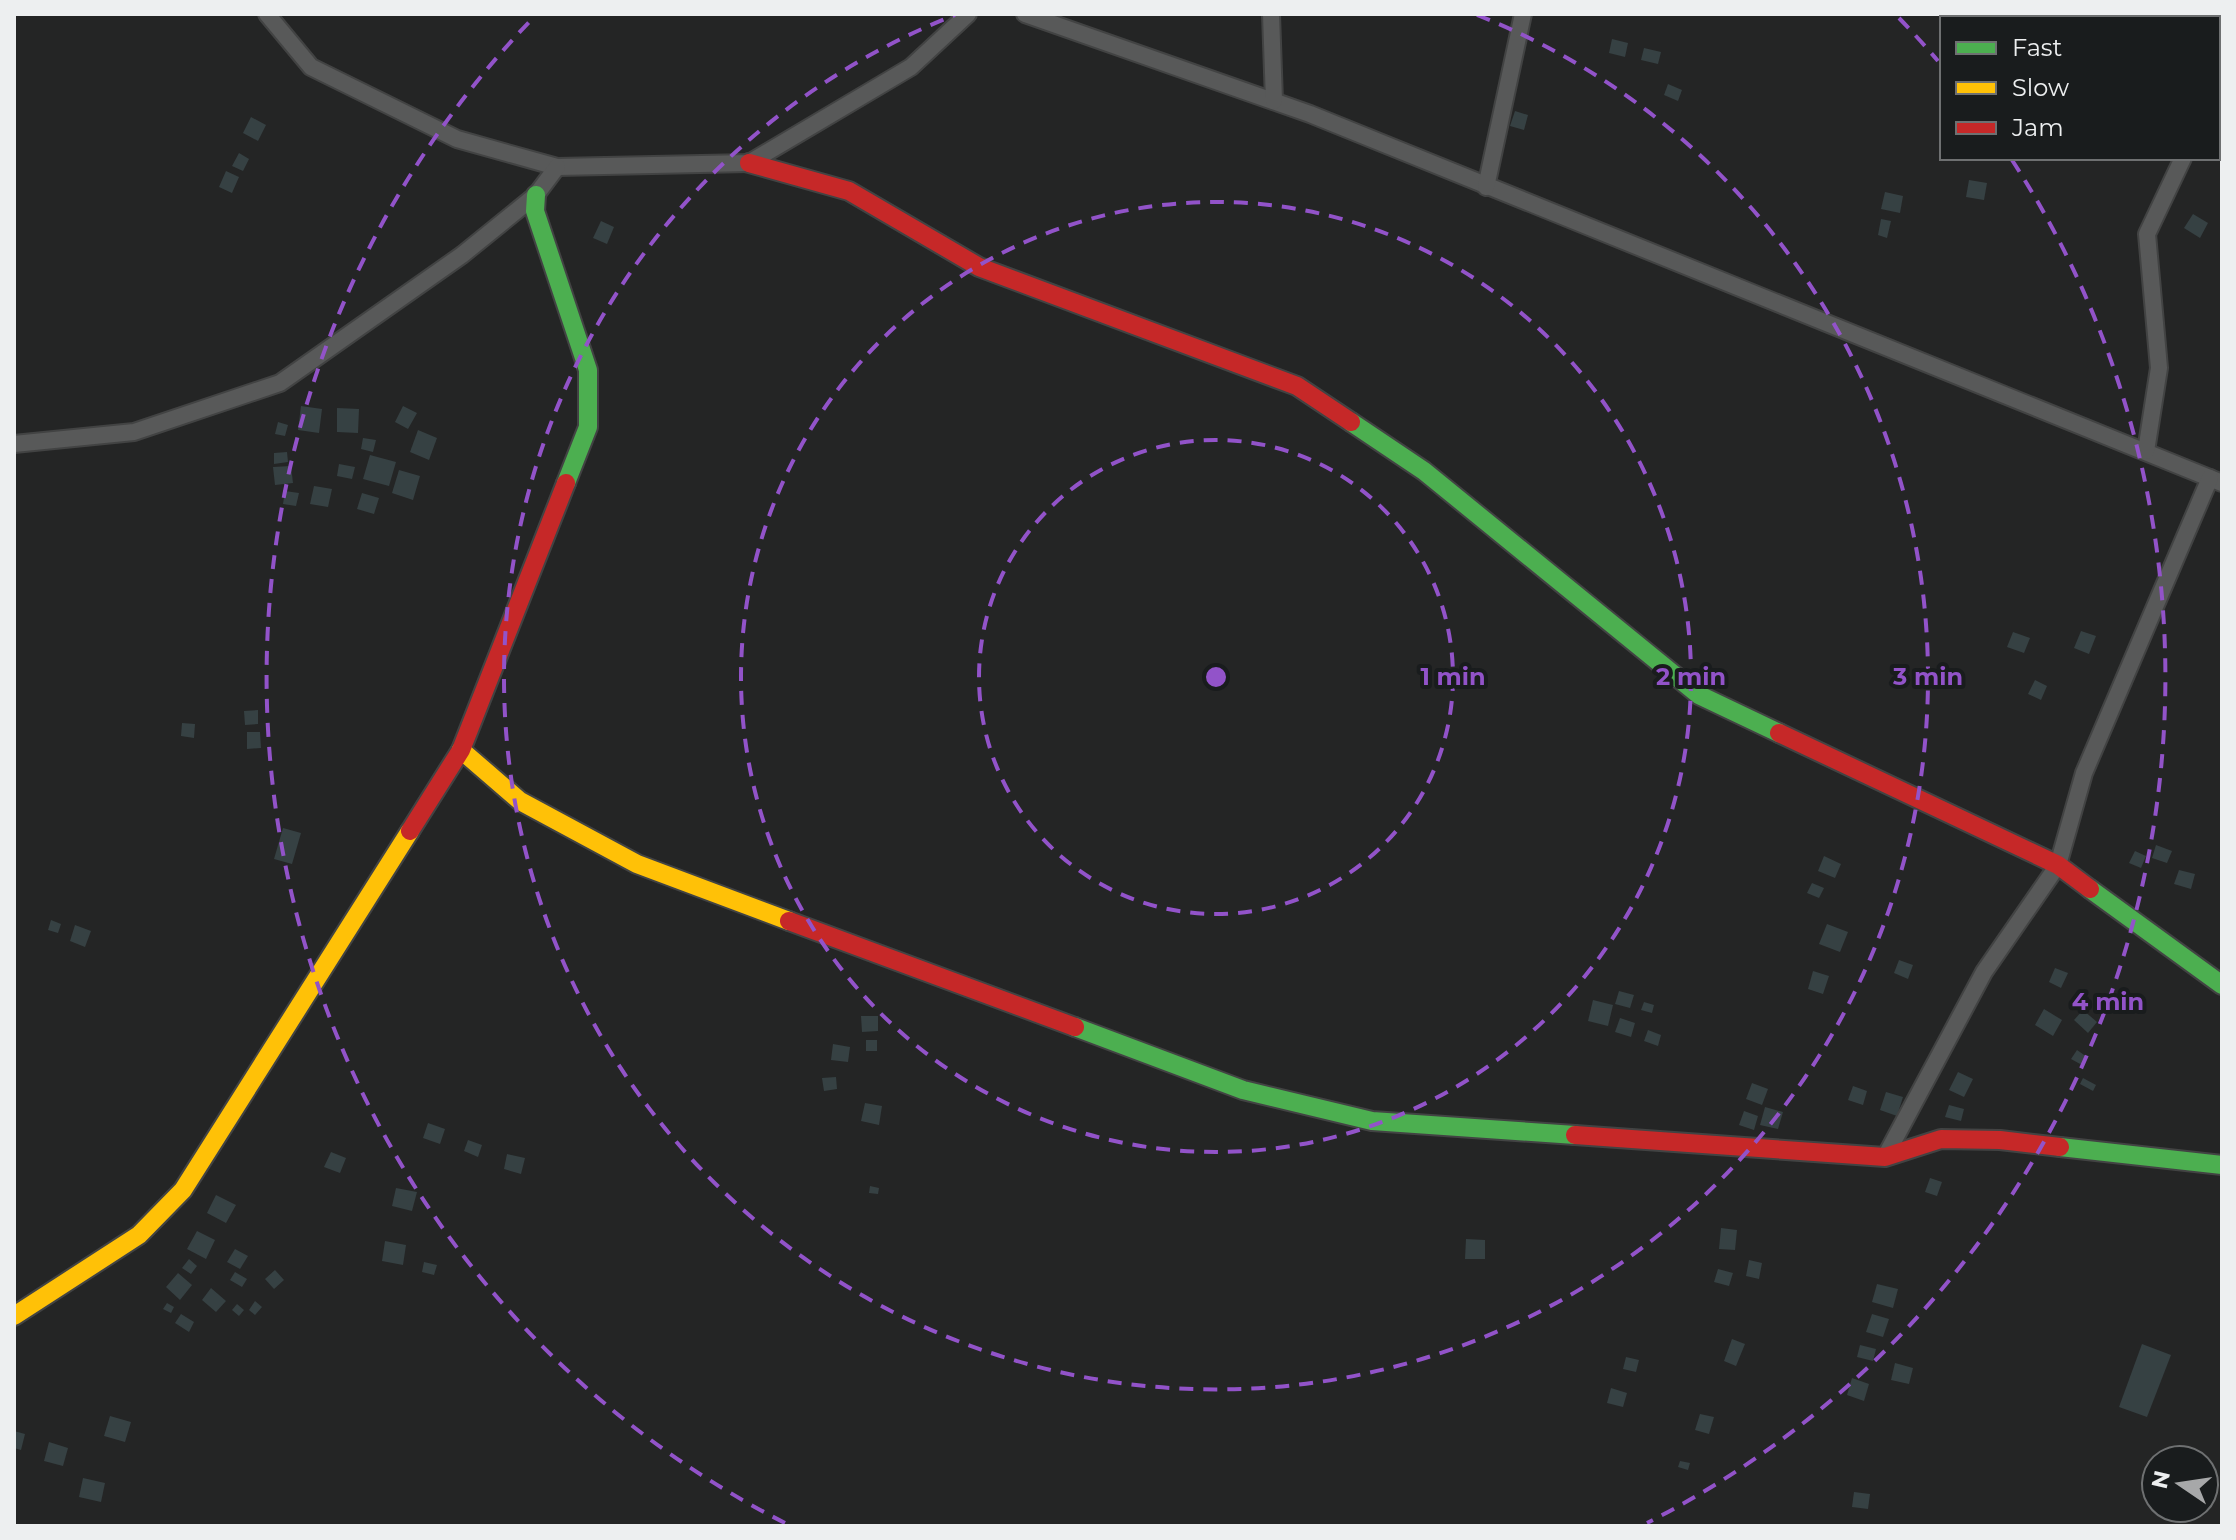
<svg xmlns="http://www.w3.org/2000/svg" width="2236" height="1540" font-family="Montserrat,sans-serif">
<rect width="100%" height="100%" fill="#242525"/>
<g fill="#364143">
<path d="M 1612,39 L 1628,43 L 1625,57 L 1609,53 Z"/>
<path d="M 1644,48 L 1661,52 L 1658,64 L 1641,60 Z"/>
<path d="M 1668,84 L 1682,90 L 1678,101 L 1664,95 Z"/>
<path d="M 1515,111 L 1528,115 L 1524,130 L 1510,126 Z"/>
<path d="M 251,117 L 266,125 L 258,141 L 243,133 Z"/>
<path d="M 239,153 L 249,159 L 243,171 L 232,166 Z"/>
<path d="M 226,171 L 239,177 L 232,193 L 219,187 Z"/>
<path d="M 1969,180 L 1987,183 L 1984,200 L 1966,197 Z"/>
<path d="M 1885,192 L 1903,196 L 1900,213 L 1881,209 Z"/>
<path d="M 2193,214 L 2208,223 L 2200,238 L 2184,228 Z"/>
<path d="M 1881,219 L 1891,221 L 1887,238 L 1878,235 Z"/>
<path d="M 601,221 L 614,227 L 607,244 L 593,238 Z"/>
<path d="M 301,406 L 322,409 L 319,433 L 298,430 Z"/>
<path d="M 403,406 L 417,413 L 408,429 L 395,422 Z"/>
<path d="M 337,408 L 359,409 L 358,433 L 337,432 Z"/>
<path d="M 278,422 L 288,425 L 285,436 L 275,434 Z"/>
<path d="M 418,430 L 437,438 L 429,460 L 410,452 Z"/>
<path d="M 363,438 L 376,440 L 373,452 L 361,449 Z"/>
<path d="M 287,452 L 288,462 L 274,464 L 274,453 Z"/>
<path d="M 370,455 L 396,462 L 389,486 L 363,479 Z"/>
<path d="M 339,464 L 355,467 L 352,479 L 337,476 Z"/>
<path d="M 291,466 L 293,483 L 275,485 L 273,467 Z"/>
<path d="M 399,470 L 420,476 L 413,500 L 392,493 Z"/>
<path d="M 314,486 L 332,489 L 328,507 L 310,504 Z"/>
<path d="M 285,491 L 299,493 L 296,506 L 283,504 Z"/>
<path d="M 362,493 L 379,498 L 374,514 L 357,509 Z"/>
<path d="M 2081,631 L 2096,636 L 2089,654 L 2074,648 Z"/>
<path d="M 2013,632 L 2030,638 L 2024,653 L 2007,647 Z"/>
<path d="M 2035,680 L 2047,686 L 2041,700 L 2028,694 Z"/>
<path d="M 258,710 L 258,724 L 245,725 L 244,711 Z"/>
<path d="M 182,723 L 195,724 L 194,738 L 181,736 Z"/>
<path d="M 247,732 L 260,732 L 261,748 L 247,749 Z"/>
<path d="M 283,828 L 301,833 L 292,864 L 274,859 Z"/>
<path d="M 2156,845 L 2172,851 L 2167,863 L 2152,858 Z"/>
<path d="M 2135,851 L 2146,856 L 2141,868 L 2129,863 Z"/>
<path d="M 1824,856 L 1841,864 L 1835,878 L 1818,871 Z"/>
<path d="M 2179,870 L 2195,874 L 2191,889 L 2174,884 Z"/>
<path d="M 1812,883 L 1824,888 L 1819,898 L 1807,893 Z"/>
<path d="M 51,920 L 61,924 L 58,933 L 48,930 Z"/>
<path d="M 1827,924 L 1848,932 L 1840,952 L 1819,944 Z"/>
<path d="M 75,925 L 91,931 L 85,947 L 70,941 Z"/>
<path d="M 1899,960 L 1913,965 L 1908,979 L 1894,973 Z"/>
<path d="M 2055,968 L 2068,973 L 2061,988 L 2049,982 Z"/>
<path d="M 1813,971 L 1829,976 L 1823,994 L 1808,989 Z"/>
<path d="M 1619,991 L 1634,995 L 1630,1008 L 1615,1004 Z"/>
<path d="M 1593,1000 L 1613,1005 L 1608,1026 L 1588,1021 Z"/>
<path d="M 1644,1002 L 1654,1005 L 1652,1013 L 1641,1010 Z"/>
<path d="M 2044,1009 L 2062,1020 L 2053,1036 L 2035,1025 Z"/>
<path d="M 2083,1010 L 2097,1022 L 2088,1033 L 2074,1020 Z"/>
<path d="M 861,1016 L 878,1016 L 878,1031 L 862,1032 Z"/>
<path d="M 1620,1018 L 1635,1023 L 1631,1037 L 1615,1032 Z"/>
<path d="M 1648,1030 L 1661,1035 L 1658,1046 L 1644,1041 Z"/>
<rect x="866" y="1040" width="11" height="11"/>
<path d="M 833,1044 L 850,1047 L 848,1062 L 831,1060 Z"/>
<path d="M 2077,1050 L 2087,1057 L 2082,1065 L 2071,1059 Z"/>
<path d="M 1958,1072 L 1973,1079 L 1964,1097 L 1949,1090 Z"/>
<path d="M 836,1077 L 837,1089 L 824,1091 L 822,1078 Z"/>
<path d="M 2083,1078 L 2096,1085 L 2093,1091 L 2080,1084 Z"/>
<path d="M 1752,1083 L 1768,1089 L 1762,1105 L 1746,1099 Z"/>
<path d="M 1853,1086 L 1867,1091 L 1863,1105 L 1848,1100 Z"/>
<path d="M 1886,1092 L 1903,1097 L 1897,1116 L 1880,1110 Z"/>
<path d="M 865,1103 L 882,1106 L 879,1125 L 861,1121 Z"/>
<path d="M 1949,1105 L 1964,1109 L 1961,1121 L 1945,1117 Z"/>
<path d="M 1765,1107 L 1783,1112 L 1778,1129 L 1760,1125 Z"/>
<path d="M 1744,1111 L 1758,1116 L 1754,1130 L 1739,1125 Z"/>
<path d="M 428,1123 L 445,1129 L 440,1144 L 423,1138 Z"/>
<path d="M 468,1140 L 482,1145 L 478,1157 L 464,1151 Z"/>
<path d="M 331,1152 L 346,1158 L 340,1173 L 324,1167 Z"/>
<path d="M 507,1154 L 525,1158 L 521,1174 L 504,1169 Z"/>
<path d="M 1930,1178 L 1942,1182 L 1937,1196 L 1925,1192 Z"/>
<path d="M 870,1186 L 879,1188 L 878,1194 L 869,1193 Z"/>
<path d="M 396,1188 L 417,1192 L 412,1211 L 392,1206 Z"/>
<path d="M 216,1195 L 236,1205 L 226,1223 L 207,1213 Z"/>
<path d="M 1721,1228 L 1737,1230 L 1735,1250 L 1719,1249 Z"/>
<path d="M 197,1231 L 215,1240 L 206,1259 L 187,1249 Z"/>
<path d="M 1466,1239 L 1485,1240 L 1485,1259 L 1465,1259 Z"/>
<path d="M 385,1241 L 406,1245 L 403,1265 L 382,1261 Z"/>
<path d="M 235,1249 L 248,1256 L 240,1269 L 227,1262 Z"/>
<path d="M 189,1259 L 197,1266 L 191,1274 L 182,1268 Z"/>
<path d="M 1749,1260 L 1762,1263 L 1759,1279 L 1746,1276 Z"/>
<path d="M 424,1262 L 437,1265 L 434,1275 L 422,1272 Z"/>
<path d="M 1718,1269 L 1733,1273 L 1729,1286 L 1714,1282 Z"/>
<path d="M 275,1270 L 284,1280 L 274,1289 L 265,1279 Z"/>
<path d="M 235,1272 L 247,1279 L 242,1287 L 230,1280 Z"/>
<path d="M 178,1273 L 192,1285 L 180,1300 L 166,1287 Z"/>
<path d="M 1877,1284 L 1898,1289 L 1893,1308 L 1872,1302 Z"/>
<path d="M 211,1288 L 226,1301 L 216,1312 L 202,1300 Z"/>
<path d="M 255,1301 L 262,1307 L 255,1315 L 249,1310 Z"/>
<path d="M 167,1303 L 174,1307 L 171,1313 L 163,1309 Z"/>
<path d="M 237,1304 L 244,1310 L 239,1316 L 232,1310 Z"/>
<path d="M 181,1314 L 194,1322 L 189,1332 L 175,1323 Z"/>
<path d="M 1872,1314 L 1889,1319 L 1883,1337 L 1866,1332 Z"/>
<path d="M 1732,1339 L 1745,1344 L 1736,1366 L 1724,1361 Z"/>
<path d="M 2142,1344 L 2171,1355 L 2147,1417 L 2119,1407 Z"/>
<path d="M 1860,1345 L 1876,1349 L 1873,1361 L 1857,1357 Z"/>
<path d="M 1626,1357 L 1639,1360 L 1636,1372 L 1623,1369 Z"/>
<path d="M 1895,1363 L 1913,1368 L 1909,1384 L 1891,1380 Z"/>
<path d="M 1852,1378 L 1869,1384 L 1864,1401 L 1847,1395 Z"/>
<path d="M 1611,1388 L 1627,1393 L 1623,1407 L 1607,1403 Z"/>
<path d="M 1700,1414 L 1714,1417 L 1709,1434 L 1695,1430 Z"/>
<path d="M 110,1416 L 131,1422 L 125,1442 L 104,1436 Z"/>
<path d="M 14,1431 L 25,1434 L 21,1450 L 14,1448 Z"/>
<path d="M 49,1442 L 68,1448 L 63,1466 L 44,1461 Z"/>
<path d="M 1680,1461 L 1690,1463 L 1688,1470 L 1678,1467 Z"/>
<path d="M 83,1478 L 105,1483 L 101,1502 L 79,1497 Z"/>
<path d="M 1854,1492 L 1870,1494 L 1868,1509 L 1852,1507 Z"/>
</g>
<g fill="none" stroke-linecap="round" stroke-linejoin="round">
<defs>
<g id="street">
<path d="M 267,14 L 311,67 L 457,139 L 557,167 L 749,163 L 911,67 L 968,14"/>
<path d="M 1025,14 L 1310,114 L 2222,483"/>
<path d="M 1271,14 L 1274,101"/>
<path d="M 2215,18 L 2217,14"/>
<path d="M 1486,187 L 1523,14"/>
<path d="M 14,444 L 134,432 L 280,383 L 462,255 L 536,195 L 557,167"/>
<path d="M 2146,451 L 2159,368 L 2147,234 L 2183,158"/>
<path d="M 1885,1157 L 1984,972 L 2058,865 L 2084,773 L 2210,478"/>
</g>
<g id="fast">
<path d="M 536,195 L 535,211 L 588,370 L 588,427 L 566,483"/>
<path d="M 1351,422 L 1424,471 L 1699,695 L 1779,733"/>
<path d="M 2090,889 L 2222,985"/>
<path d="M 1075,1027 L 1243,1090 L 1372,1121 L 1575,1135"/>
<path d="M 2060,1147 L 2222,1165"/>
</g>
<g id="slow">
<path d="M 461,750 L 520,801 L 637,864 L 789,921"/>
<path d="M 14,1316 L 139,1235 L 183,1190 L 410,831"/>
</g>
<g id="jam">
<path d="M 749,163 L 849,191 L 979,267 L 1297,386 L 1351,422"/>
<path d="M 1779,733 L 2058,865 L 2090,889"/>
<path d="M 410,831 L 461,750 L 566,483"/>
<path d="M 789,921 L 1075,1027"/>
<path d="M 1575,1135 L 1885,1157 L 1941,1139 L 2000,1140 L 2060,1147"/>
</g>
</defs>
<use href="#street" stroke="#424343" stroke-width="20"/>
<use href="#fast" stroke="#424343" stroke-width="22"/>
<use href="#slow" stroke="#424343" stroke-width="22"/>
<use href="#jam" stroke="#424343" stroke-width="22"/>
<use href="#street" stroke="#585959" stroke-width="16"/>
<use href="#fast" stroke="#4caf50" stroke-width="18"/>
<use href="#slow" stroke="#ffc107" stroke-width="18"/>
<use href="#jam" stroke="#c62828" stroke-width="18"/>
</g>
<g fill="none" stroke="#9253c9" stroke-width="4" stroke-dasharray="14 10">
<circle cx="1216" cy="677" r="237"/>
<circle cx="1216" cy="677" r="475"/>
<path d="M1477 15A712 712 0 1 1 955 15"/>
<path d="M785 1523A949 949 0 0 1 533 18M1899 18A949 949 0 0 1 1938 61M2012 160A949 949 0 0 1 1647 1523"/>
</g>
<circle cx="1216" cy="677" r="12" fill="#9253c9" stroke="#191c1d" stroke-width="4"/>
<g font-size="24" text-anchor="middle" font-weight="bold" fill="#9253c9" stroke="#191c1d" stroke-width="8" stroke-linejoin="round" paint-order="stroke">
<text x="1453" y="685">1 min</text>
<text x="1691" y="685">2 min</text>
<text x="1928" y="685">3 min</text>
<text x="2108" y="1010">4 min</text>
</g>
<rect width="2236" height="1540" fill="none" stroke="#edeff0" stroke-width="32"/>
<rect x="1940" y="16" width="280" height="144" fill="#191c1d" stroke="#6e7071" stroke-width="2"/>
<rect x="1956" y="42" width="40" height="12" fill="#4caf50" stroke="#6e7071" stroke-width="2"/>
<text x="2012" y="56" font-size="24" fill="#edeff0">Fast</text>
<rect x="1956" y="82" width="40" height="12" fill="#ffc107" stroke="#6e7071" stroke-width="2"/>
<text x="2012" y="96" font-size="24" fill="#edeff0">Slow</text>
<rect x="1956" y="122" width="40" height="12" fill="#c62828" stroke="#6e7071" stroke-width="2"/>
<text x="2012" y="136" font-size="24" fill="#edeff0">Jam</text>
<g transform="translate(2180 1484) rotate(283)"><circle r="38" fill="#191c1d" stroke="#6e7071" stroke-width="2"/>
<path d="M0-6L14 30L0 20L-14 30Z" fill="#a7a8a9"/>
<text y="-12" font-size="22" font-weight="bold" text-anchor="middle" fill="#edeff0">N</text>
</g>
</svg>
